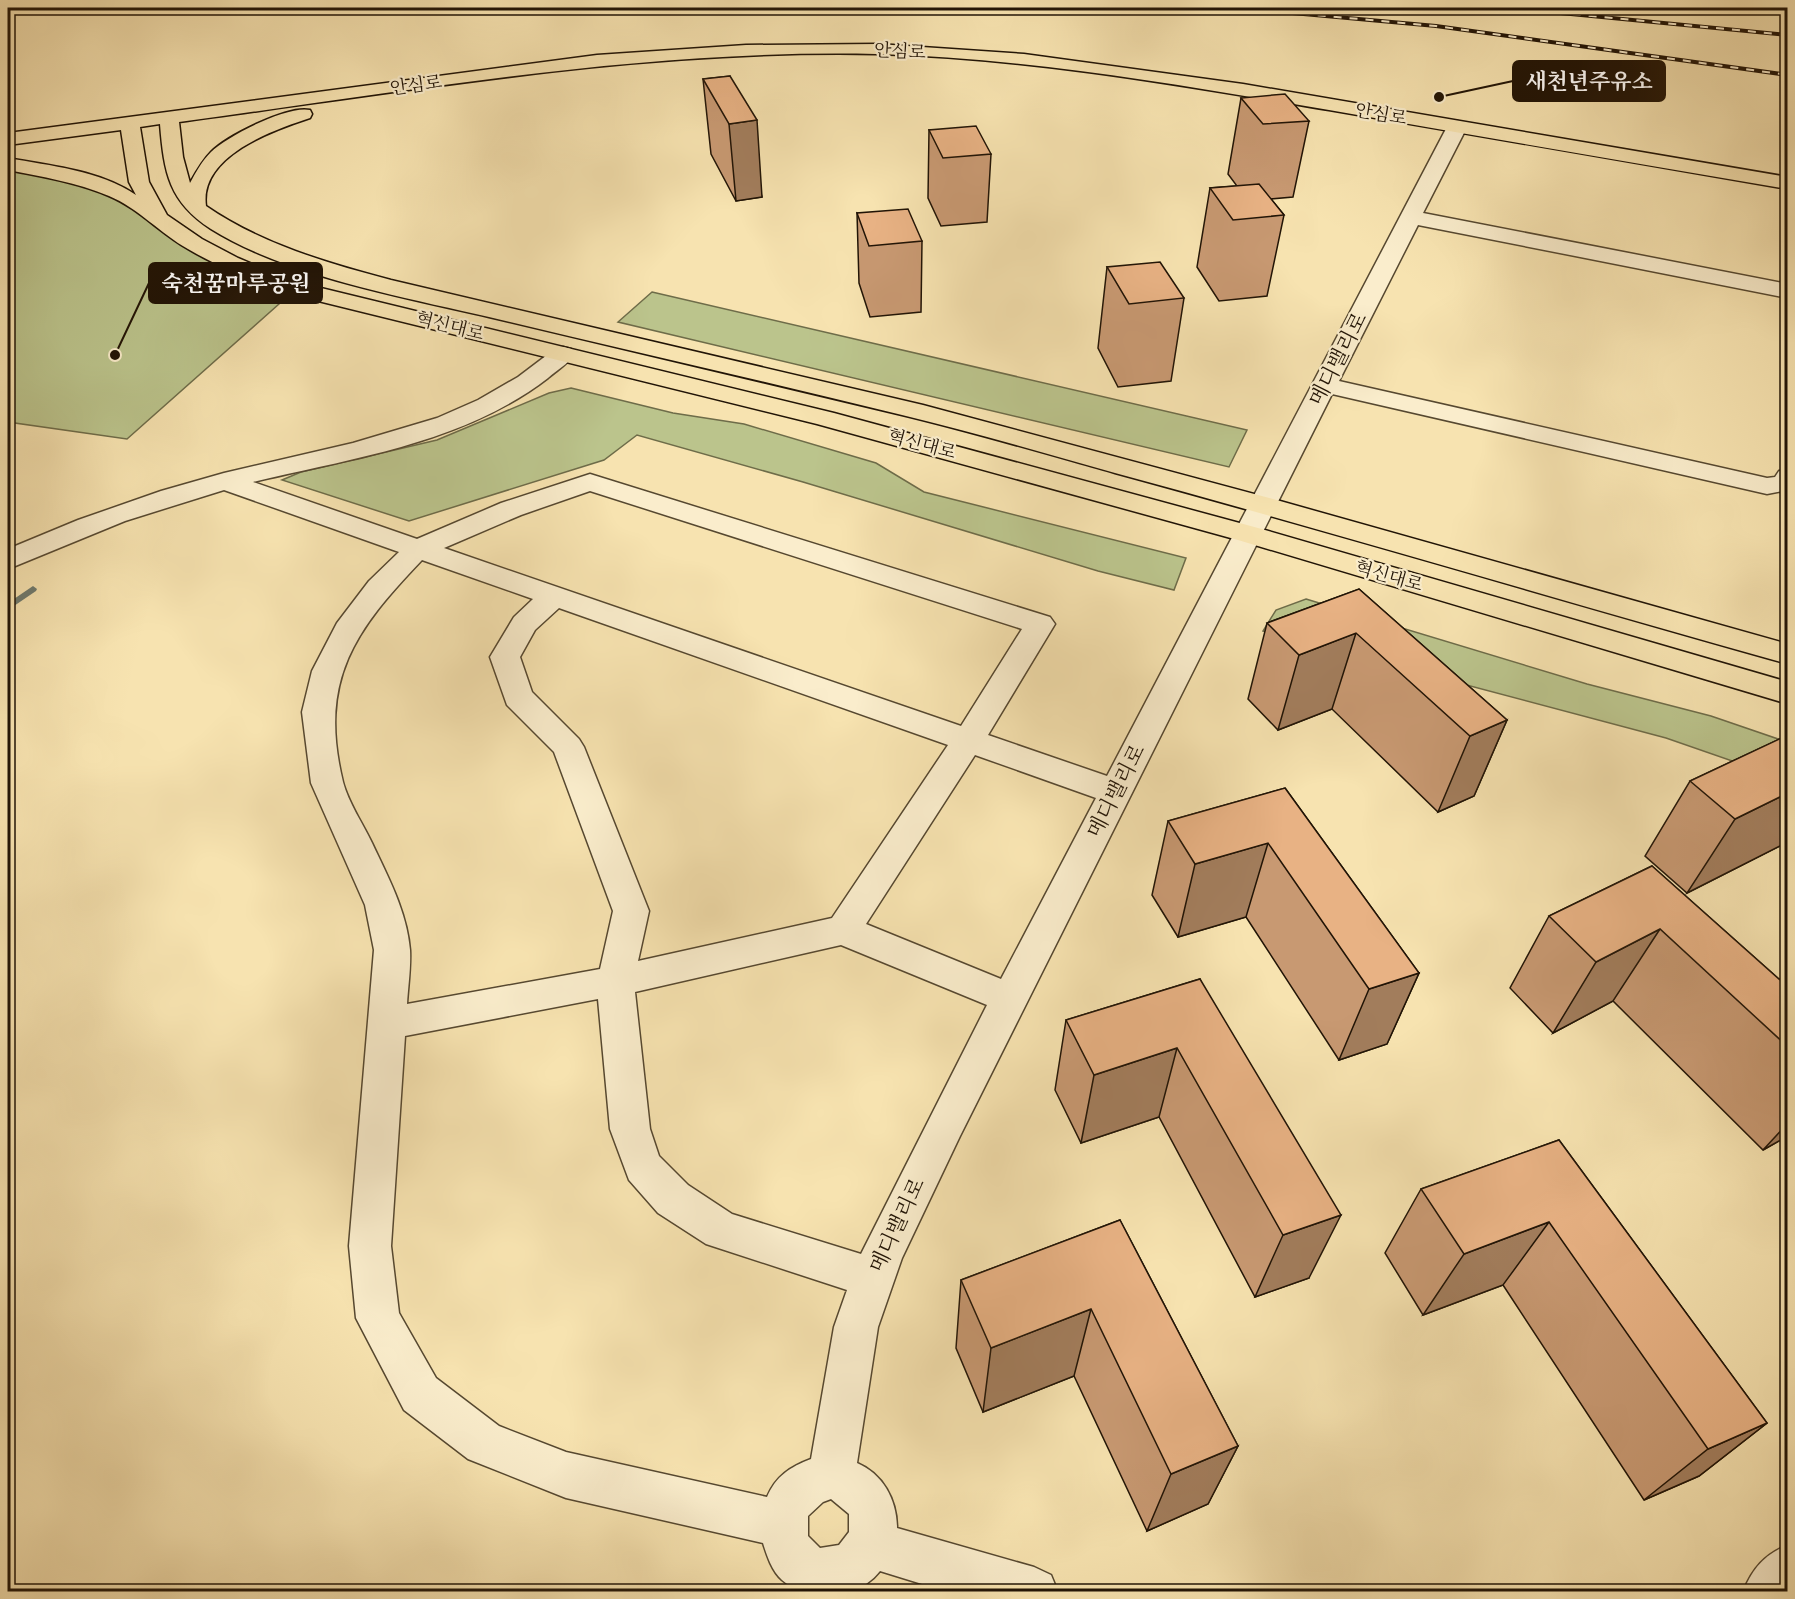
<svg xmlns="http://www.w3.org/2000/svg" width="1795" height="1599" font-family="'IM FELL Great Primer','Noto Serif KR',serif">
<rect width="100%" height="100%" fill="#f7e3b0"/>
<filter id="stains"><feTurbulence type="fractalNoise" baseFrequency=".00333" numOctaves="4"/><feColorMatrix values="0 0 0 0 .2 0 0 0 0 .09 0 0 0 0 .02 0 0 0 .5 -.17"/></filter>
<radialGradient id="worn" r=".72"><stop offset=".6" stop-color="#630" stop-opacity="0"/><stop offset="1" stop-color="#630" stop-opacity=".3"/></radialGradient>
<g fill="#bbc48c" stroke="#6e6c49" stroke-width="1.5">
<path d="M 8,164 L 77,177 L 297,288 L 127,439 L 8,422 Z"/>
<path d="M 652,292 L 1247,430 L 1229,467 L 618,322 Z"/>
<path d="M 571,388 L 673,413 L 744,424 L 876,463 L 924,492 L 1186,558 L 1174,590 L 1098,571 L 803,482 L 637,435 L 604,460 L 409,521 L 282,480 L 301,472 L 437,440 L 549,393 Z"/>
<path d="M 1306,599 L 1587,684 L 1711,716 L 1787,742 L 1787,780 L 1666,738 L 1263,631 L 1276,610 Z"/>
</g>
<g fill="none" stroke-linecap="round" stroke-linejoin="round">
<path fill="#6d796e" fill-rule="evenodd" d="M 33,586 L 37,589 L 36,591 L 11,608 L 8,608 L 8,603 Z"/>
<defs>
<g id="minor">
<path d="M 1457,121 L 1464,123 L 1467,127 L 1423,213 L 1788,284 L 1788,298 L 1418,225 L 1339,381 L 1767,478 L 1775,477 L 1779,471 L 1788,469 L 1788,490 L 1767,494 L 1332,394 L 960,1136 L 902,1258 L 878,1327 L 857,1463 C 883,1474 897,1500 897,1528 L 1034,1567 L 1051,1575 L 1058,1592 L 948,1592 L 880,1571 C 873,1580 861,1589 849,1592 C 830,1595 797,1594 782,1580 C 772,1571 767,1556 763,1543 L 566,1498 L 468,1459 L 404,1410 L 356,1318 L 349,1246 L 374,950 L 365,905 L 311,783 L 302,712 L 312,671 L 337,623 L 369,581 L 399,552 L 224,490 L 125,521 L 8,569 L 8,549 L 78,520 L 161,491 L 224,473 L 353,443 L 437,418 L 478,400 L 518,377 L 555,349 L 563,347 L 571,349 L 575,354 C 568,364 557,370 548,378 C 464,443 353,458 253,482 L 417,539 L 501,503 L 590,474 L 1050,617 L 1055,624 L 988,735 L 1107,776 L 1447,127 L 1450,123 ZM 590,491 L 1022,629 L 961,726 L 444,548 L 521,515 ZM 422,560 L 533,599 L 514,617 L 490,657 L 507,705 L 554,752 L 613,911 L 600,969 L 407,1004 C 408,987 411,967 410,950 C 407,912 388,877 372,843 C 363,824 348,802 343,782 C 318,680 355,630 422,560 ZM 559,608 L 948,745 L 832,918 L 638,961 L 649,911 L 584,747 L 579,739 L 532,692 L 520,657 L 535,630 ZM 975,755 L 1096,798 L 1001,979 L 866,924 ZM 841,945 L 987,1005 L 861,1254 L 732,1214 L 688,1185 L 659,1156 L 650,1129 L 635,992 ZM 598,999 L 610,1129 L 629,1180 L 658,1213 L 706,1244 L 847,1290 L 834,1327 L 811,1459 C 790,1467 776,1476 767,1497 L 566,1452 L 499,1426 L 436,1378 L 399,1313 L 391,1246 L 405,1036 ZM 831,1499 L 849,1514 L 849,1532 L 839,1545 L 820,1548 L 808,1536 L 808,1516 L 823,1502 Z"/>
<path d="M 1788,1545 L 1788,1592 L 1743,1592 C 1752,1569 1765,1554 1788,1545 Z"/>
</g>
<path id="major" d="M 878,44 L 1024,54 L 1243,84 L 1788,177 L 1788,189 C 1635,163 1482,137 1329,110 C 1180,85 1028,58 876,54 C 642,49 410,91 179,122 L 183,157 L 190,183 C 196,172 202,161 211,152 C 227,136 288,105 310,110 L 312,114 L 310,118 C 273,130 199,156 206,206 C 261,244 327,263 391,280 L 923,405 L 1273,499 L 1788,644 L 1788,664 C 1563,601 1340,534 1115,473 C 1044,453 973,432 902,415 C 764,381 626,350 489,317 C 403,297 286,276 211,229 C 169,202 164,173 160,124 L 140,127 L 149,182 L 167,215 L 202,239 L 238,258 L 274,273 L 321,288 L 834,413 L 1258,528 L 1788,682 L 1788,704 L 1238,540 L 817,424 L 306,298 C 265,285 225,271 188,249 C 161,234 138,208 109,196 C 76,182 42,177 8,170 L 8,158 C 51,166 99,170 136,195 L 129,182 L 121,130 L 8,145 L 8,133 L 597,55 L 746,45 Z"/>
<path id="highway" d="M 1778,8 L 1788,8 L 1788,13 L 1780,12 Z"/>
</defs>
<use href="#minor" stroke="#564830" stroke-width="3"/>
<use href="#major" stroke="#211406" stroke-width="3"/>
<use href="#highway" stroke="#211406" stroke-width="3"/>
<use href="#minor" fill="#faedcc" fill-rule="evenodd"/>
<use href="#major" fill="#f7e3b0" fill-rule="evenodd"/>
<use href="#highway" fill="#f7e3b0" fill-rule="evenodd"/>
<defs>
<g id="rail">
<path d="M 1238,8 L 1436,26 L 1788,75"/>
<path d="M 1509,8 L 1788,35"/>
</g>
</defs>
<use href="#rail" stroke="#211406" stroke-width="4"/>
<use href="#rail" stroke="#faedcc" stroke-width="2" stroke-dasharray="8" stroke-linecap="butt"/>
</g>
<g fill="#c89972" stroke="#211406" stroke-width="1.5">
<path d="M 730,76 L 762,197 L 736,201 L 711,154 L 703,79 Z"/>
<path d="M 1241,98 L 1309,121 L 1293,197 L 1271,199 L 1284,215 L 1267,296 L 1219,301 L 1197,267 L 1210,188 L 1237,186 L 1228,174 Z"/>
<path d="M 929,130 L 991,154 L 987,222 L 941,226 L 928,198 Z"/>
<path d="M 857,213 L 922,241 L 921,312 L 870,317 L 859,283 Z"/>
<path d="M 1107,267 L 1184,298 L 1171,381 L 1118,387 L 1098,348 Z"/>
<path d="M 1359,589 L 1507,720 L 1474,796 L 1438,812 L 1332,709 L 1278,730 L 1248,699 L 1267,623 Z"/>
<path d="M 1788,735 L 1788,851 L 1780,846 L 1687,893 L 1645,856 L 1690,781 Z"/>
<path d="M 1285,788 L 1419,973 L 1387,1044 L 1339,1060 L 1246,917 L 1178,937 L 1152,895 L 1168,821 Z"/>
<path d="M 1652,866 L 1788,987 L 1788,1136 L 1763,1150 L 1613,1001 L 1553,1033 L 1510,988 L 1549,916 Z"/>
<path d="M 1200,979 L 1309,1278 L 1255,1297 L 1159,1117 L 1081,1143 L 1055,1090 L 1066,1020 Z"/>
<path d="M 1559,1140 L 1767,1423 L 1699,1476 L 1644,1500 L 1503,1285 L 1423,1315 L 1385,1253 L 1421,1189 Z"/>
<path d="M 1120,1220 L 1238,1446 L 1208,1504 L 1147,1531 L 1074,1376 L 983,1412 L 956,1348 L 961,1280 Z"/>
</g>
<g fill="#a27d5c" stroke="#211406" stroke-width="1.5">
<path d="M 757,120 L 762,197 L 736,201 L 729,124 Z"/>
<path d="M 1356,633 L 1332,709 L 1278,730 L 1299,655 Z"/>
<path d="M 1507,720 L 1474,796 L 1438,812 L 1470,736 Z"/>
<path d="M 1788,793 L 1788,836 L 1780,846 L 1687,893 L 1735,819 Z"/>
<path d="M 1268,843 L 1246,917 L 1178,937 L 1195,864 Z"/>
<path d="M 1660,929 L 1613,1001 L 1553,1033 L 1596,962 Z"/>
<path d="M 1419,973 L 1387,1044 L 1339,1060 L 1369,989 Z"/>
<path d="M 1177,1048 L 1159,1117 L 1081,1143 L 1094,1075 Z"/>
<path d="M 1788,1123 L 1788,1136 L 1763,1150 Z"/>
<path d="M 1341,1215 L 1309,1278 L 1255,1297 L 1283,1235 Z"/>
<path d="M 1549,1222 L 1503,1285 L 1423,1315 L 1464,1254 Z"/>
<path d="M 1091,1309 L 1074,1376 L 983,1412 L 991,1348 Z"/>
<path d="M 1767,1423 L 1699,1476 L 1644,1500 L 1708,1449 Z"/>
<path d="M 1238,1446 L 1208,1504 L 1147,1531 L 1171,1474 Z"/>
</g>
<g fill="#e8b284" stroke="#211406" stroke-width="1.5">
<path d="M 730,76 L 757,120 L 729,124 L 703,79 Z"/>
<path d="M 1285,94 L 1309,121 L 1263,124 L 1241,98 Z"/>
<path d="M 976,126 L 991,154 L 943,158 L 929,130 Z"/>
<path d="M 1259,184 L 1284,215 L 1233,220 L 1210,188 Z"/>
<path d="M 908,209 L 922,241 L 869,246 L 857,213 Z"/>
<path d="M 1160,262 L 1184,298 L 1129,304 L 1107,267 Z"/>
<path d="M 1359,589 L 1507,720 L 1470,736 L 1356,633 L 1299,655 L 1267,623 Z"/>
<path d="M 1788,735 L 1788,793 L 1735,819 L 1690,781 Z"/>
<path d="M 1285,788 L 1419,973 L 1369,989 L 1268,843 L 1195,864 L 1168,821 Z"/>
<path d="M 1652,866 L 1788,987 L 1788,1047 L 1660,929 L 1596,962 L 1549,916 Z"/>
<path d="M 1200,979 L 1341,1215 L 1283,1235 L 1177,1048 L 1094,1075 L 1066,1020 Z"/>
<path d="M 1559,1140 L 1767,1423 L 1708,1449 L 1549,1222 L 1464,1254 L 1421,1189 Z"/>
<path d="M 1120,1220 L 1238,1446 L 1171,1474 L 1091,1309 L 991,1348 L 961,1280 Z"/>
</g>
<g text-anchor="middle" stroke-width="4.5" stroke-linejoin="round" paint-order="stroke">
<g font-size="18" fill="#211406" stroke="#faedcc">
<text transform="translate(900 51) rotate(3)" y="6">안심로</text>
<text transform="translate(416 85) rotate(-8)" y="6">안심로</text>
<text transform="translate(1381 114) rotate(10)" y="6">안심로</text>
<text transform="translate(450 326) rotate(14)" y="6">혁신대로</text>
<text transform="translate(922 444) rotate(15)" y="6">혁신대로</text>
<text transform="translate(1389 576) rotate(16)" y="6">혁신대로</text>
</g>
<g font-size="21" fill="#211406" stroke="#faedcc">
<text transform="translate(1338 359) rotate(-63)" y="7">메디밸리로</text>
<text transform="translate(1116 791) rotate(-63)" y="7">메디밸리로</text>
<text transform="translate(897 1225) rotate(-65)" y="7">메디밸리로</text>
</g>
</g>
<path fill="none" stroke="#211406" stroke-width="2" d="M1439 97L1513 81M115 355L149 283"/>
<g fill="#211406" stroke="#faedcc" stroke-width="2">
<circle cx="1439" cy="97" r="6"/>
<circle cx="115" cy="355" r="6"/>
</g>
<g fill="#211406" stroke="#211406" stroke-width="2">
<rect x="1513" y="61" width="152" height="40" rx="6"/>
<rect x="149" y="263" width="173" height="40" rx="6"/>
</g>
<g font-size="22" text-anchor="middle" font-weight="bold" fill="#fff">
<text x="1589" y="89">새천년주유소</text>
<text x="236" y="291">숙천꿈마루공원</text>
</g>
<rect width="1795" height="1599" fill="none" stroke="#f7e3b0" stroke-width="30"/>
<rect x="9" y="9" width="1777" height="1581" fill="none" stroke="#211406" stroke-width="3"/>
<rect x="15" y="15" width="1765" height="1569" fill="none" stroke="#211406" stroke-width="1.5"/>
<rect width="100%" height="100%" filter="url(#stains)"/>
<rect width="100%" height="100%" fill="url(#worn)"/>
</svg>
